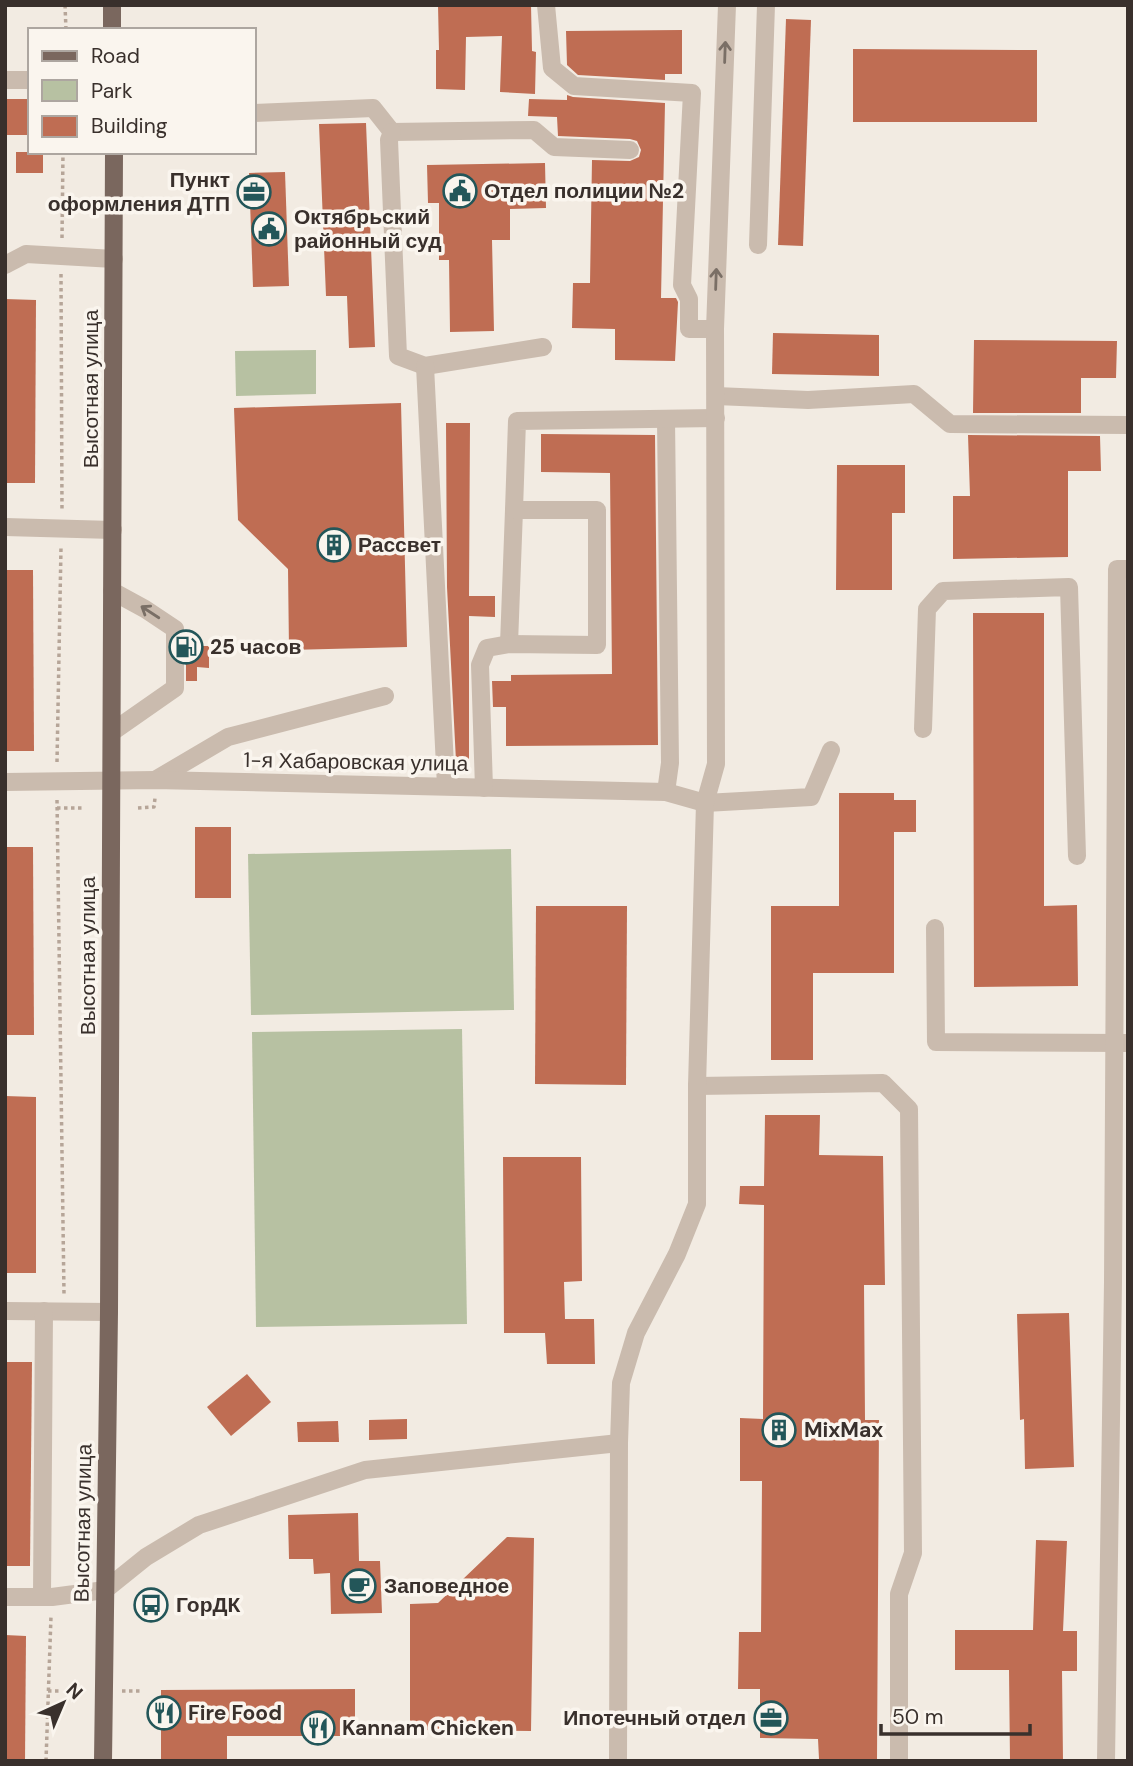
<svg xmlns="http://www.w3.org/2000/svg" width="1133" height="1766" font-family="'DM Sans',sans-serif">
<rect width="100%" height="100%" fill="#f2ebe2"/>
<g fill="#b7c1a2">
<path d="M 316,350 L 316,394 L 236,396 L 235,351 Z"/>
<path d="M 511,849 L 514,1010 L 251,1015 L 248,854 Z"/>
<path d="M 462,1029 L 467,1324 L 256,1327 L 252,1032 Z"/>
</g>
<g fill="#bf6d53">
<path d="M 438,5 L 531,5 L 532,51 L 536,52 L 535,94 L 500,92 L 502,36 L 466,37 L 465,90 L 436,89 L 436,50 L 439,50 Z"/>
<path d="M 786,19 L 811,20 L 803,246 L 778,245 Z"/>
<path d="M 682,30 L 682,74 L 665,74 L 665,80 L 578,75 L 567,65 L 566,31 Z"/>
<path d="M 853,49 L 1037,50 L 1037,122 L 853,122 Z"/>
<path d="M 567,95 L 573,97 L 665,103 L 661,298 L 676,298 L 678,302 L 675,361 L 615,360 L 615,329 L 572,328 L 573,283 L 590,283 L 592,160 L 630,161 L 639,157 L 641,150 L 637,141 L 630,139 L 558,136 L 557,117 L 528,116 L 529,99 L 567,100 Z"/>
<rect x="5" y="99" width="25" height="36"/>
<path d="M 366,123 L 375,347 L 349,348 L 347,296 L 326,296 L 319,124 Z"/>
<rect x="16" y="152" width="27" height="21"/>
<path d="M 545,163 L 546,208 L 510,209 L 510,240 L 492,240 L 494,331 L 450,332 L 449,260 L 439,260 L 439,203 L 428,203 L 427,165 Z"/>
<path d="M 285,172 L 289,286 L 253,287 L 249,173 Z"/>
<path d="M 5,299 L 36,300 L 35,483 L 5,483 Z"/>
<path d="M 773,333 L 879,335 L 879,376 L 772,374 Z"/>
<path d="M 974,340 L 1117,341 L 1116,378 L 1081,378 L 1081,413 L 973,413 Z"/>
<path d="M 401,403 L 407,647 L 289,650 L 288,569 L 238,520 L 234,408 Z"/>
<path d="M 446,423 L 470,423 L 469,596 L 495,596 L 495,617 L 469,616 L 469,760 L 456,761 L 447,587 Z"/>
<path d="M 541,434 L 655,435 L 658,745 L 506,746 L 506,707 L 493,707 L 492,681 L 511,681 L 511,675 L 612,674 L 610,473 L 541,472 Z"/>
<path d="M 968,435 L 1100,436 L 1101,471 L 1068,471 L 1068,557 L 953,559 L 953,496 L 970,496 Z"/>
<path d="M 837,465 L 905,465 L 905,513 L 892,513 L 892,590 L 836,590 Z"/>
<path d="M 5,570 L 33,570 L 34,751 L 5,751 Z"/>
<path d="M 973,613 L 1044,613 L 1044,906 L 1077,905 L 1078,986 L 974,987 Z"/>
<path d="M 186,635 L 197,635 L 197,646 L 209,646 L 209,668 L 197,667 L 197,681 L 186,681 Z"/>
<path d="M 839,793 L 894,793 L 894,800 L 916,800 L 916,832 L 894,832 L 894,973 L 813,973 L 813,1060 L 771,1060 L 771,906 L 839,906 Z"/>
<rect x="195" y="827" width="36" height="71"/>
<path d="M 5,847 L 33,847 L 34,1035 L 5,1035 Z"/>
<path d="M 536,906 L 627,906 L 626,1085 L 535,1084 Z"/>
<path d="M 5,1096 L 36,1097 L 36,1273 L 5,1273 Z"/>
<path d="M 765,1115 L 820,1115 L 819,1155 L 883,1156 L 885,1285 L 864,1285 L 865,1420 L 879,1420 L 877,1760 L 819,1759 L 818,1739 L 760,1738 L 760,1689 L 738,1689 L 739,1632 L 761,1632 L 762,1481 L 740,1481 L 740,1418 L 763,1419 L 764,1205 L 739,1204 L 740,1186 L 764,1186 Z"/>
<path d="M 503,1157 L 581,1157 L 582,1281 L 564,1282 L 565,1319 L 594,1319 L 595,1364 L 547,1364 L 545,1333 L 504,1333 Z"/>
<path d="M 1069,1313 L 1074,1467 L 1025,1469 L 1024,1419 L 1020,1420 L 1017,1314 Z"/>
<path d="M 5,1362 L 32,1362 L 30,1566 L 5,1566 Z"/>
<path d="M 247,1374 L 271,1402 L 231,1436 L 207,1407 Z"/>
<path d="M 407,1419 L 407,1439 L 369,1440 L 369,1420 Z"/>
<path d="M 338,1421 L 339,1442 L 298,1442 L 297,1422 Z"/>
<path d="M 358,1513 L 359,1561 L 380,1561 L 382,1613 L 331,1614 L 330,1573 L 314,1574 L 313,1559 L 289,1559 L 288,1515 Z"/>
<path d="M 507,1537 L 534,1538 L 531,1731 L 410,1730 L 410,1604 L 438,1603 Z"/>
<path d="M 1036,1540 L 1067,1541 L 1063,1631 L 1077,1631 L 1077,1671 L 1062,1671 L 1063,1761 L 1010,1761 L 1009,1670 L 955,1670 L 955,1630 L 1033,1630 Z"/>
<path d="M 5,1635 L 26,1636 L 25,1761 L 5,1761 Z"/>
<path d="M 355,1689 L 355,1736 L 227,1736 L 227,1761 L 161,1760 L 161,1690 Z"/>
</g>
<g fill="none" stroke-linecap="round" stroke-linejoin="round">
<g stroke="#b6a598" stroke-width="3.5" stroke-dasharray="3.5 3.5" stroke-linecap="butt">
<path d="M 65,5 L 66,30"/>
<path d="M 164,5 L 210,5"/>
<path d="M 62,238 L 63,152"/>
<path d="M 61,274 L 62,511"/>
<path d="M 57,762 L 61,547"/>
<path d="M 57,800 L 64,1294"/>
<path d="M 57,808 L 83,808"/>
<path d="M 138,808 L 154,807 L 155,798"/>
<path d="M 48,1691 L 59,1691"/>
<path d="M 122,1691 L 143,1691"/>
<path d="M 46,1761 L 51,1616"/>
</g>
<g stroke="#cabbae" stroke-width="18">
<path d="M 546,5 L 552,68 L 574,86 L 692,93 L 682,285 L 689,299 L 689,329 L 715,329"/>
<path d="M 5,80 L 30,80"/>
<path d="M 254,113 L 373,108 L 392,132 L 534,130 L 554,147 L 630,150"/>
<path d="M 392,132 L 389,140 L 398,356 L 425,366 L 543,347"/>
<path d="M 758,245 L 766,5"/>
<path d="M 5,265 L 26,254 L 114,259"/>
<path d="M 425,366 L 446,786"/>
<path d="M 716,396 L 808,400 L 914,394 L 950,424 L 1128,425"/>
<path d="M 666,419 L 670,763 L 666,792"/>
<path d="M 5,527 L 113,530"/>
<path d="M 509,644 L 514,510"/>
<path d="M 923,729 L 927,609 L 943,591 L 1069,587 L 1077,856"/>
<path d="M 112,732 L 175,688 L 175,629 L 145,609 L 112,591"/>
<path d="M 155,780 L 228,737 L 385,696"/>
<path d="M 5,782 L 155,780 L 666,792 L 705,803 L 811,797 L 831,750"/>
<path d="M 484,788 L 480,665 L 487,648 L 509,644 L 597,645 L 597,510 L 514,510 L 517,421 L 716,418"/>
<path d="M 935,928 L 936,1042 L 1128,1043"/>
<path d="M 697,1086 L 883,1083 L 909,1109 L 913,1553 L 899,1594 L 899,1761"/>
<path d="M 5,1311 L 109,1312"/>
<path d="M 42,1596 L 44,1311"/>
<path d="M 5,1597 L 52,1597 L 105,1590 L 146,1557 L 199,1525 L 365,1470 L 619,1443"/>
<path d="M 618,1761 L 619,1443 L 621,1383 L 636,1333 L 677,1254 L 697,1204 L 697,1086 L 705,803 L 716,764 L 715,329 L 727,5"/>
<path d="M 1106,1761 L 1113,1282 L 1117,569 L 1128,569"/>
</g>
<g stroke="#7a675e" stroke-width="18">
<path d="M 112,30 L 112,5"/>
<path d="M 103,1761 L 109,1312 L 114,152"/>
</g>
</g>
<defs><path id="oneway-shaft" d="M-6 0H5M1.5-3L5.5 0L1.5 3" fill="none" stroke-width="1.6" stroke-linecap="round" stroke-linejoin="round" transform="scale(1.75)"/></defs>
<g stroke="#7a6f66">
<use href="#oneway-shaft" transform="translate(725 52) rotate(-88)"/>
<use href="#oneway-shaft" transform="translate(716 279) rotate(-88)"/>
<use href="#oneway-shaft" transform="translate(150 612) rotate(-147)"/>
</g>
<defs>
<symbol id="civic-ring" viewBox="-11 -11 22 22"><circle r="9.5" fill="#faf5ee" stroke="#235659" stroke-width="1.5"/><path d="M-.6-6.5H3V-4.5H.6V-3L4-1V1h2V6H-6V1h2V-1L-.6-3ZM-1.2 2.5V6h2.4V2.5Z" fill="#235659"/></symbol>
<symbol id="office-ring" viewBox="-11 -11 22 22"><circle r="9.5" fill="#faf5ee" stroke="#235659" stroke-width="1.5"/><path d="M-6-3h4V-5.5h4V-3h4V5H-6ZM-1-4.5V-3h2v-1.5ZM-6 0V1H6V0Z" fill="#235659"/></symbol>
<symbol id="building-ring" viewBox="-11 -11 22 22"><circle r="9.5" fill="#faf5ee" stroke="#235659" stroke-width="1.5"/><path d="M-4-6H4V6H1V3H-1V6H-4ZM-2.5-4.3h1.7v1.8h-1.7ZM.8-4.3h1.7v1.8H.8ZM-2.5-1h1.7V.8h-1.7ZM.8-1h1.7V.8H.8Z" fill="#235659"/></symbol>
<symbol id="fuel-ring" viewBox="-11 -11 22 22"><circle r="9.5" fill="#faf5ee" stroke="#235659" stroke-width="1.5"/><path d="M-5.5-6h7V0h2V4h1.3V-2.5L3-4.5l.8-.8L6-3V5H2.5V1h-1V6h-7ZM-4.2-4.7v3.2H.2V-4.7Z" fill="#235659"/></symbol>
<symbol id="cafe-ring" viewBox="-11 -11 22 22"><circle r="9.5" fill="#faf5ee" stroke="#235659" stroke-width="1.5"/><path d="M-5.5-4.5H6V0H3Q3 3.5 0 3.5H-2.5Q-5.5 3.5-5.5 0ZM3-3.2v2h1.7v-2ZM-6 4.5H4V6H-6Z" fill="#235659"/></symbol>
<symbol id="bus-ring" viewBox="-11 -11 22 22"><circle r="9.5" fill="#faf5ee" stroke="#235659" stroke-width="1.5"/><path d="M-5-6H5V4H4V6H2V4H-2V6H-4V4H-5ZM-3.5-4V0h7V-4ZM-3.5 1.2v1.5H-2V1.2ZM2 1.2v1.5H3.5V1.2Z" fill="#235659"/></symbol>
<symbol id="restaurant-ring" viewBox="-11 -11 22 22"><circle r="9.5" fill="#faf5ee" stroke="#235659" stroke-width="1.5"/><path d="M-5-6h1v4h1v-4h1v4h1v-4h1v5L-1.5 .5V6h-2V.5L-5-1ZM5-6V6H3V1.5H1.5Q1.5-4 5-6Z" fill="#235659"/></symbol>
</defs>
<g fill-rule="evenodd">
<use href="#civic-ring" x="441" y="172" width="38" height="38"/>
<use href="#office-ring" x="235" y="173" width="38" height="38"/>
<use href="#civic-ring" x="250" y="210" width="38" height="38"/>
<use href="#building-ring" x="315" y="526" width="38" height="38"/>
<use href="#fuel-ring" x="167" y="628" width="38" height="38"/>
<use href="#building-ring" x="760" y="1411" width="38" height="38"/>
<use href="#cafe-ring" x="340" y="1567" width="38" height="38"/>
<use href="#bus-ring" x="132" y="1586" width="38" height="38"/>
<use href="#restaurant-ring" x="145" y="1694" width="38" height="38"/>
<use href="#office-ring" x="752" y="1699" width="38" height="38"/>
<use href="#restaurant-ring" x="299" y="1709" width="38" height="38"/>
</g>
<g text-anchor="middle" stroke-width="7" stroke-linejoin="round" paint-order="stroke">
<g font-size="21" font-weight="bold" fill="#39302c" stroke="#faf5ee" text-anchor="start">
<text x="230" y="187" text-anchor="end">Пункт<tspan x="230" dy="24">оформления ДТП</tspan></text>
<text x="484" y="198">Отдел полиции №2</text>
<text x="294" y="224">Октябрьский<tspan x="294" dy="24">районный суд</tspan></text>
<text x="358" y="552">Рассвет</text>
<text x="210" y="654">25 часов</text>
<text x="804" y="1437">MixMax</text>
<text x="384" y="1593">Заповедное</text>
<text x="176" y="1612">ГорДК</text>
<text x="188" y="1720">Fire Food</text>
<text x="746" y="1725" text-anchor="end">Ипотечный отдел</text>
<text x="342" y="1735">Kannam Chicken</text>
</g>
<g font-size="21" fill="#39302c" stroke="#faf5ee">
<text transform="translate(91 389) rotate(-90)" y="7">Высотная улица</text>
<text transform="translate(356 762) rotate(1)" y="7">1-я Хабаровская улица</text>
<text transform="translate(88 956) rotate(-90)" y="7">Высотная улица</text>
<text transform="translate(83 1523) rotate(-89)" y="7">Высотная улица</text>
</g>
</g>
<rect width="1133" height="1766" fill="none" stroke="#39302c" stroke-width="14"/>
<rect x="28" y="28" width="228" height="126" fill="#faf5ee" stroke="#ada6a0" stroke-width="2"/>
<rect x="42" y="51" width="35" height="10" fill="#7a675e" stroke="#ada6a0" stroke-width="2"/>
<text x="91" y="63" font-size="21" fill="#39302c">Road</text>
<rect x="42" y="80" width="35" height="21" fill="#b7c1a2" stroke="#ada6a0" stroke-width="2"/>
<text x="91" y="98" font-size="21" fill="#39302c">Park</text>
<rect x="42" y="116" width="35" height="21" fill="#bf6d53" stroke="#ada6a0" stroke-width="2"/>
<text x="91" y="133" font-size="21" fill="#39302c">Building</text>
<g transform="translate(63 1703) rotate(44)" stroke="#faf5ee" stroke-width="5" paint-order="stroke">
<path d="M0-5L12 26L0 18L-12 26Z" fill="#39302c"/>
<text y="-10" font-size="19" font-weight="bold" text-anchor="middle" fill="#39302c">N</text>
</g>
<path d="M881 1724v10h149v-10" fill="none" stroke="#39302c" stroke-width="3.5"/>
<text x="892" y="1724" font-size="21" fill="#39302c" stroke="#faf5ee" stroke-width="5" paint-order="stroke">50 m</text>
</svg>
